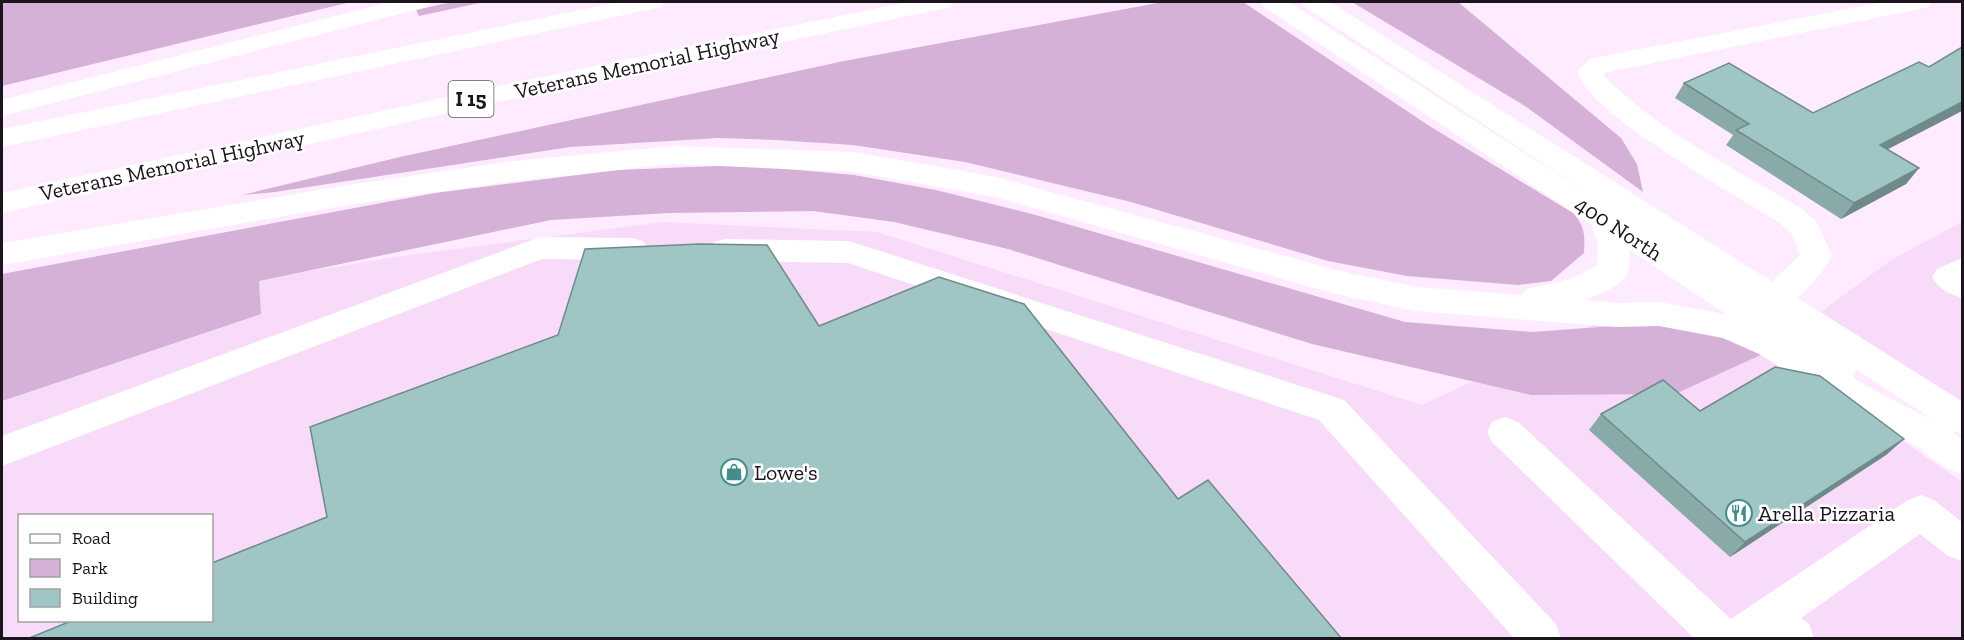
<svg xmlns="http://www.w3.org/2000/svg" width="1964" height="640" font-family="'Zilla Slab',serif">
<rect width="100%" height="100%" fill="#feebff"/>
<g fill="#f7dbf9" fill-rule="evenodd">
<path d="M 663,222 L 877,232 L 1422,405 L 1593,325 L 1652,321 L 1727,334 L 1858,410 L 1962,482 L 1962,638 L 2,638 L 2,321 L 402,256 ZM 20,516 L 212,516 L 212,620 L 20,620 Z"/>
<path d="M 1962,222 L 1962,401 L 1821,312 L 1891,260 Z"/>
</g>
<g fill="#d5b0d7">
<path d="M 2,2 L 351,2 L 2,86 Z"/>
<path d="M 452,2 L 484,2 L 419,16 L 416,10 Z"/>
<path d="M 1163,2 L 1243,2 L 1431,127 L 1573,213 C 1585,226 1585,236 1584,253 L 1551,281 L 1518,285 L 1407,276 L 1328,261 L 1131,202 L 965,162 L 853,145 L 775,140 L 718,138 L 570,147 L 275,192 L 242,195 L 400,157 L 844,61 Z"/>
<path d="M 1352,2 L 1458,2 L 1621,138 L 1637,164 L 1643,192 L 1525,106 Z"/>
<path d="M 741,165 L 854,175 L 936,190 L 1036,215 L 1405,322 L 1533,332 L 1640,324 L 1686,325 L 1765,353 L 1675,394 L 1531,395 L 1312,344 L 1008,249 L 894,222 L 813,211 L 669,213 L 551,220 L 259,281 L 261,314 L 2,401 L 2,274 L 435,193 L 618,170 Z"/>
</g>
<g fill="none" stroke-linecap="round" stroke-linejoin="round">
<g fill="#fff" fill-rule="evenodd">
<path d="M 1261,2 L 1289,2 L 1761,304 L 1758,298 L 1763,290 L 1800,255 L 1792,234 L 1780,223 C 1745,201 1577,107 1578,70 L 1590,59 L 1599,57 L 1884,2 L 1931,2 L 1928,7 L 1919,9 L 1604,73 L 1604,76 C 1658,131 1736,169 1802,209 L 1816,221 L 1832,255 C 1824,273 1789,315 1768,308 L 1851,361 L 1856,371 L 1851,381 L 1839,384 L 1827,381 L 1264,7 Z"/>
<path d="M 540,237 L 632,238 L 643,241 L 648,249 L 643,257 L 632,260 L 542,259 L 2,466 L 2,436 Z"/>
<path d="M 725,239 L 849,241 L 1344,400 L 1556,624 L 1561,638 L 1514,638 L 1319,420 L 848,263 L 725,261 L 714,258 L 709,250 L 714,242 Z"/>
<path d="M 1962,258 L 1962,298 C 1949,294 1939,289 1932,277 L 1937,269 Z"/>
<path d="M 1505,417 L 1518,422 L 1731,619 L 1908,500 L 1921,495 L 1934,500 L 1962,522 L 1962,561 L 1948,556 L 1920,534 L 1801,618 L 1809,624 L 1814,638 L 1694,638 L 1492,442 L 1487,432 L 1492,422 Z"/>
</g>
<path fill="#fff" fill-rule="evenodd" d="M 1302,2 L 1330,2 L 1962,402 L 1962,434 L 1950,430 L 1962,439 L 1962,474 C 1944,469 1921,454 1912,436 L 1917,425 L 1930,421 L 1941,425 L 1305,7 Z"/>
<g fill="#fff" fill-rule="evenodd">
<path d="M 391,2 L 430,2 L 427,7 L 2,116 L 2,100 Z"/>
<path d="M 619,2 L 664,2 L 661,7 L 652,9 L 2,147 L 2,129 Z"/>
<path d="M 908,2 L 953,2 L 950,7 L 941,9 L 484,105 L 2,213 L 2,193 L 484,89 Z"/>
<path d="M 675,146 L 854,152 L 996,177 L 1336,270 L 1416,287 L 1522,295 L 1526,289 L 1571,279 L 1597,266 L 1598,245 L 1578,182 L 1583,175 L 1593,172 L 1603,175 L 1608,182 C 1616,205 1640,255 1625,277 C 1618,287 1595,297 1584,300 L 1616,303 L 1659,302 L 1741,317 L 1783,336 L 1879,393 L 1943,425 L 1948,436 L 1943,447 L 1930,451 L 1917,447 L 1855,413 L 1759,354 L 1723,338 L 1659,326 L 1616,327 L 1416,311 L 1336,294 L 995,197 L 854,172 L 675,164 L 514,181 L 348,205 L 2,265 L 2,243 L 348,185 L 514,161 Z"/>
</g>
</g>
<g fill="#8aa9a9">
<path d="M 1929,67 L 1888,150 L 1919,168 L 1906,184 L 1841,219 L 1726,145 L 1733,135 L 1675,98 L 1684,83 L 1813,113 Z"/>
<path d="M 1601,414 L 1904,439 L 1886,455 L 1730,557 L 1589,430 Z"/>
</g>
<g fill="#708a8a">
<path d="M 1962,102 L 1962,111 L 1867,160 L 1880,145 Z"/>
<path d="M 1919,168 L 1906,184 L 1841,219 L 1854,203 Z"/>
<path d="M 1904,439 L 1886,455 L 1730,557 L 1745,542 Z"/>
</g>
<g fill="#a0c5c5" stroke="#708a8a" stroke-width="1.5">
<path d="M 1962,47 L 1962,102 L 1880,145 L 1919,168 L 1854,203 L 1736,130 L 1749,124 L 1684,83 L 1729,63 L 1813,113 L 1919,62 L 1929,67 Z"/>
<path d="M 700,244 L 767,245 L 819,326 L 939,277 L 1024,304 L 1178,499 L 1208,480 L 1342,639 L 27,639 L 71,621 L 212,621 L 212,563 L 327,517 L 310,427 L 558,335 L 585,249 Z"/>
<path d="M 1775,367 L 1820,376 L 1904,439 L 1745,542 L 1601,414 L 1663,380 L 1700,411 Z"/>
</g>
<defs>
<symbol id="shop-ring" viewBox="-11 -11 22 22"><circle r="9.5" fill="#fff" stroke="#458d8c" stroke-width="1.5"/><path d="M-5-2.5h2.3a2.7 3.5 0 0 1 5.4 0H5L5.5 6h-11ZM-1.5-2.5h3a1.5 2.3 0 0 0-3 0Z" fill="#458d8c"/></symbol>
<symbol id="restaurant-ring" viewBox="-11 -11 22 22"><circle r="9.5" fill="#fff" stroke="#458d8c" stroke-width="1.5"/><path d="M-5-6h1v4h1v-4h1v4h1v-4h1v5L-1.5 .5V6h-2V.5L-5-1ZM5-6V6H3V1.5H1.5Q1.5-4 5-6Z" fill="#458d8c"/></symbol>
</defs>
<g fill-rule="evenodd">
<use href="#shop-ring" x="719" y="457" width="30" height="30"/>
<use href="#restaurant-ring" x="1724" y="498" width="30" height="30"/>
</g>
<g text-anchor="middle" stroke-width="5" stroke-linejoin="round" paint-order="stroke">
<rect fill="#fff" stroke="#5f5a60" stroke-width="1.5" x="448.5" y="81" width="45" height="36" rx="4.5"/>
<g font-size="21" font-weight="bold" fill="#1b141c">
<text x="471" y="106">I 15</text>
</g>
<g font-size="22" fill="#1b141c" stroke="#fff">
<text transform="translate(647 63) rotate(-12)" y="8">Veterans Memorial Highway</text>
<text transform="translate(172 165) rotate(-12)" y="8">Veterans Memorial Highway</text>
<text transform="translate(1619 228) rotate(33)" y="8">400 North</text>
</g>
<g font-size="22" fill="#1b141c" stroke="#fff" text-anchor="start">
<text x="754" y="480">Lowe's</text>
<text x="1758" y="521">Arella Pizzaria</text>
</g>
</g>
<rect width="1964" height="640" fill="none" stroke="#1b141c" stroke-width="6"/>
<rect x="18" y="514" width="195" height="108" fill="#ffffff" stroke="#a4a1a4" stroke-width="1.5"/>
<rect x="30" y="534" width="30" height="9" fill="#ffffff" stroke="#a4a1a4" stroke-width="1.5"/>
<text x="72" y="544" font-size="18" fill="#1b141c">Road</text>
<rect x="30" y="559" width="30" height="18" fill="#d5b0d7" stroke="#a4a1a4" stroke-width="1.5"/>
<text x="72" y="574" font-size="18" fill="#1b141c">Park</text>
<rect x="30" y="589" width="30" height="18" fill="#a0c5c5" stroke="#a4a1a4" stroke-width="1.5"/>
<text x="72" y="604" font-size="18" fill="#1b141c">Building</text>
</svg>
